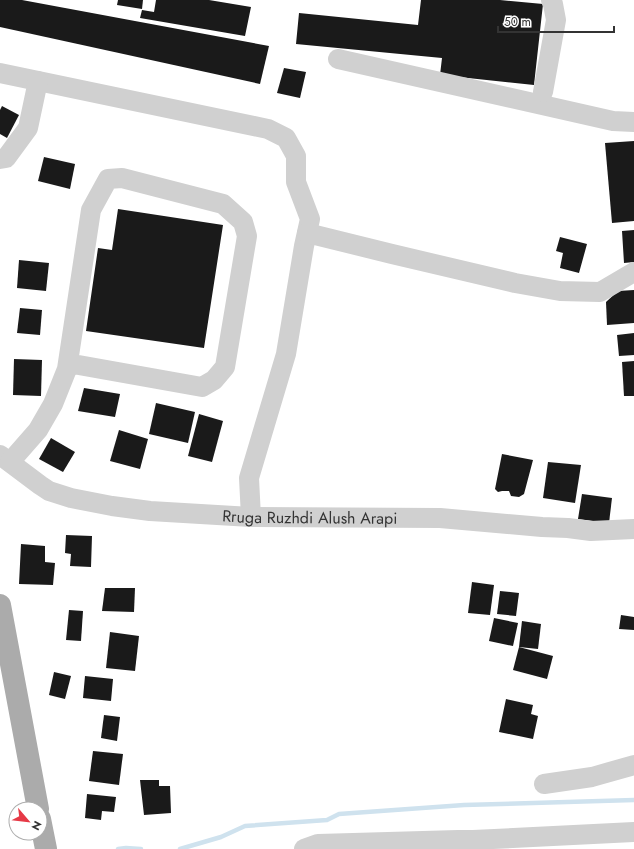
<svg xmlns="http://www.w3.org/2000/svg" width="634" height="849" font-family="Jost,sans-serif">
<rect width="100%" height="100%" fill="#fff"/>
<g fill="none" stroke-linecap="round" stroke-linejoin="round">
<g stroke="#cfe2ee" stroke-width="4.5">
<path d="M 118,849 L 126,848 L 141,849"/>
<path d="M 180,849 L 221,837 L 245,826 L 327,820 L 339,814 L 464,805 L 634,800"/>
</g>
</g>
<g fill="#1a1a1a">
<path d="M 0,0 L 22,0 L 269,46 L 260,84 L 0,27 Z"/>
<path d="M 118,0 L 143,0 L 142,9 L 117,5 Z"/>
<path d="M 156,0 L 209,0 L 251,7 L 245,36 L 140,18 L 142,10 L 154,12 Z"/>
<path d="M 421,0 L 500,0 L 543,4 L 534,85 L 440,75 L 442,58 L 296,44 L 299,13 L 418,25 Z"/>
<path d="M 284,68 L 306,72 L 300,98 L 277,93 Z"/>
<path d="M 2,106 L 19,115 L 7,138 L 0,134 L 0,110 Z"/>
<path d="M 634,141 L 634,221 L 612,223 L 605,143 Z"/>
<path d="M 44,157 L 75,164 L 70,189 L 38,181 Z"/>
<path d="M 118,209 L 223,225 L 204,348 L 86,331 L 98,248 L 112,250 Z"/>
<path d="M 634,230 L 634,262 L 624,263 L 622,231 Z"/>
<path d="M 560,237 L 587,244 L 579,273 L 560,268 L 563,253 L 556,251 Z"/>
<path d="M 19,260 L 49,263 L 46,291 L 17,288 Z"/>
<path d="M 634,290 L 634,323 L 607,325 L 606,302 L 618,291 Z"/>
<path d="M 20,308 L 42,310 L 40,335 L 17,333 Z"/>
<path d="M 634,333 L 634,355 L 619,356 L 617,335 Z"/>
<path d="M 14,359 L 42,360 L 41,396 L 13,395 Z"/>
<path d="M 634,361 L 634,396 L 624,396 L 622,362 Z"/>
<path d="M 84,388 L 120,394 L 115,417 L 78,411 Z"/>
<path d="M 156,403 L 195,412 L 188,443 L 149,434 Z"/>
<path d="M 199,414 L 223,421 L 212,462 L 188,456 Z"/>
<path d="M 119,430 L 148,439 L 140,469 L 110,461 Z"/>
<path d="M 51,438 L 75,452 L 63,472 L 39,459 Z"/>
<path d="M 502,454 L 533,460 L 524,494 L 519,497 L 511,496 L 509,491 L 502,491 L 498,492 L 495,489 Z"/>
<path d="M 548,462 L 581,465 L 575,503 L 543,498 Z"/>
<path d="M 582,494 L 612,498 L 609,523 L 578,519 Z"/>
<path d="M 66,535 L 92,536 L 91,567 L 70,566 L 71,554 L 65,553 Z"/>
<path d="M 21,544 L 45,546 L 45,562 L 55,563 L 53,585 L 19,584 Z"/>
<path d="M 472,582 L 494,585 L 490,615 L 468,613 Z"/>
<path d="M 105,588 L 135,588 L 134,612 L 102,611 Z"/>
<path d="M 500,591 L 519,593 L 516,616 L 497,614 Z"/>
<path d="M 69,610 L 83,611 L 81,641 L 66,640 Z"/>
<path d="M 621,615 L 634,617 L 634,630 L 619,629 Z"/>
<path d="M 494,618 L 518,623 L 513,646 L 489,641 Z"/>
<path d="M 522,621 L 541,624 L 538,649 L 519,647 Z"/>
<path d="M 110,632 L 139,636 L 135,671 L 106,668 Z"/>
<path d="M 519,647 L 553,656 L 547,679 L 513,670 Z"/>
<path d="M 54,672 L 71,676 L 65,699 L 49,695 Z"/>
<path d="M 85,676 L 113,679 L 111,701 L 83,698 Z"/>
<path d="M 506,699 L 533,705 L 531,714 L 538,716 L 533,739 L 499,732 Z"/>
<path d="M 104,715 L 120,717 L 117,741 L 101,738 Z"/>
<path d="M 93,751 L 123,754 L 119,785 L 89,781 Z"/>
<path d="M 140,780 L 159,780 L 159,786 L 170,786 L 171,813 L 144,815 Z"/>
<path d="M 87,794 L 116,797 L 114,812 L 102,811 L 101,820 L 85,818 Z"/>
</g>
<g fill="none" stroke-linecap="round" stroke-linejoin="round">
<g stroke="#d0d0d0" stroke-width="20">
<path d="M 338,59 L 613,121 L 634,122"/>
<path d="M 0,73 L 268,129 L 286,138 L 296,156 L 296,182 L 310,219 L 304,246 L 286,354 L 249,478 L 251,517"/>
<path d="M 543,92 L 556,20 L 553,4 L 551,0"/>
<path d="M 0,159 L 6,158 L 28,128 L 38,81"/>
<path d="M 307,233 L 392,254 L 515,283 L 560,291 L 600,292 L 634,272"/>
<path id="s1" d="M 0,455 L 40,485 L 49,491 L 71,498 L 112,506 L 150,511 L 251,517 L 440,518 L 542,527 L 568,528 L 591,531 L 634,529"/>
<path d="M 10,462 L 38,430 L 53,404 L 67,369 L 91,210 L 108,179 L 122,178 L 223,204 L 243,222 L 247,236 L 225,367 L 214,380 L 202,387 L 73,364 L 67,369"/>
<path d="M 544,784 L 592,777 L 634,765"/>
<path d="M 304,849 L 318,844 L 458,840 L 473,840 L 634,832"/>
</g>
<g stroke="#ababab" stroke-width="22">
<path d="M 0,605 L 38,809"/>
<path d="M 40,819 L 46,849"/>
</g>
</g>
<g text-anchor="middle" stroke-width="4" stroke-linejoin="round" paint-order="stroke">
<g font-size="16" fill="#333" stroke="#fff">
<text dy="6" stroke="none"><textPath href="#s1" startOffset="324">Rruga Ruzhdi Alush Arapi</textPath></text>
</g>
</g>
<g transform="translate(28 821) rotate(118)"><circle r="19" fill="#ffffff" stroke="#adadad"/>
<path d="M0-3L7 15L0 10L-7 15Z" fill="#e63946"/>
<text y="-6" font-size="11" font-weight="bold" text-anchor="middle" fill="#333333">N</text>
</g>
<path d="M498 26v6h116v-6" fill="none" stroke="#333333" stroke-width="2"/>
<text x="504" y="26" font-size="12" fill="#333333" stroke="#ffffff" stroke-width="3" paint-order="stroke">50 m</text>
</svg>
